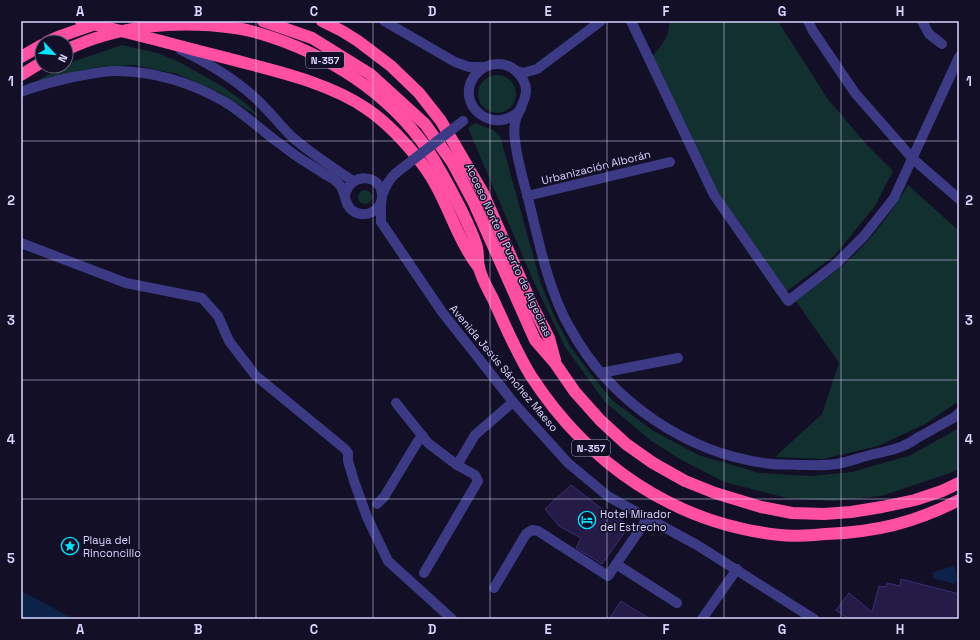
<svg xmlns="http://www.w3.org/2000/svg" width="980" height="640" font-family="'Space Grotesk',sans-serif">
<rect width="100%" height="100%" fill="#130f26"/>
<g fill="#12302f">
<path d="M 669,21 L 778,21 L 827,98 L 867,145 L 893,171 L 875,206 L 835,255 L 786,292 L 718,196 L 651,58 C 660,47 671,36 669,21 Z"/>
<path d="M 122,45 L 158,53 L 179,62 L 222,86 L 248,105 L 259,117 L 219,92 L 177,74 L 133,65 L 98,67 L 37,81 L 62,66 L 66,66 L 66,64 Z"/>
<circle cx="497" cy="94" r="19"/>
<path d="M 475,123 L 493,130 L 500,136 L 541,284 L 555,318 L 570,346 L 589,372 L 612,400 L 652,430 L 698,455 L 760,473 L 810,476 L 852,472 L 911,455 L 959,428 L 959,469 L 950,473 L 881,496 L 832,501 L 787,498 L 724,482 L 678,458 L 650,440 L 605,402 L 565,347 L 533,280 L 468,128 Z"/>
<path d="M 908,185 L 959,231 L 959,401 L 925,424 L 878,446 L 823,459 L 775,457 L 822,414 L 839,363 L 796,301 C 814,287 834,274 850,259 C 873,237 892,212 908,185 Z"/>
<circle cx="365" cy="197" r="7"/>
</g>
<g fill="#0c2248">
<path d="M 954,566 L 957,578 L 955,584 L 933,578 L 933,572 Z"/>
<path d="M 21,591 L 74,619 L 21,619 Z"/>
</g>
<g fill="#241b47" stroke="#3b2d73">
<path d="M 571,485 L 610,515 L 630,525 L 602,564 L 576,548 L 581,538 L 559,526 L 545,509 Z"/>
<path d="M 901,579 L 959,594 L 959,619 L 848,619 L 836,610 L 849,593 L 872,612 L 879,586 L 886,587 L 887,583 L 900,586 Z"/>
<path d="M 621,601 L 650,619 L 609,619 Z"/>
</g>
<g fill="none" stroke-linecap="round" stroke-linejoin="round">
<g stroke="#3d3a85" stroke-width="10">
<path d="M 384,21 L 455,62 L 469,67 L 485,67"/>
<path d="M 631,21 L 714,195 L 788,301 L 836,264 L 864,236 L 894,198 L 959,57"/>
<path d="M 808,21 L 813,31 L 855,93 L 913,159 L 959,199"/>
<path d="M 922,21 L 929,34 L 942,44"/>
<path d="M 181,50 C 206,62 232,77 253,96 C 267,108 278,123 291,136 C 310,153 332,167 353,181"/>
<path d="M 517,71 L 523,73 L 537,69 L 601,21"/>
<path d="M 21,92 C 38,85 55,81 73,77 C 87,75 101,71 115,71 C 154,71 192,83 225,102 C 246,115 263,132 283,146 C 296,157 311,165 326,175 C 330,177 335,180 338,183 C 347,191 343,205 353,211 C 365,219 382,211 382,196 C 382,173 349,172 345,196"/>
<path d="M 521,109 C 495,138 453,105 475,75 C 481,68 489,64 498,64 C 505,64 512,67 517,72 C 534,89 523,101 516,119 C 514,125 514,133 515,140 C 517,161 524,182 529,202 C 539,243 549,292 570,328 C 610,402 689,455 772,464 C 781,465 789,464 798,465 C 810,465 824,466 836,464 C 849,462 861,457 874,454 C 883,452 894,450 903,446 C 908,444 913,441 917,438 C 930,431 942,424 955,417 L 959,413"/>
<path d="M 382,196 C 385,187 389,179 396,173"/>
<path d="M 527,196 L 670,162"/>
<path d="M 381,202 L 381,222 L 442,312 L 513,402 L 568,463 L 609,497 L 697,545 L 814,619"/>
<path d="M 21,243 L 126,283 L 202,298 L 218,316 L 229,341 L 255,375 L 345,449 L 348,453 L 348,461 L 354,481 L 367,517 L 388,561 L 452,619"/>
<path d="M 601,373 L 678,358"/>
<path d="M 396,403 L 428,443 L 457,465 L 475,475 L 478,481 L 424,573"/>
<path d="M 457,465 L 475,435 L 513,402"/>
<path d="M 377,504 L 384,497 L 418,441 L 423,436"/>
<path d="M 616,564 L 677,603"/>
<path d="M 494,588 L 526,534 L 532,530 L 538,531 L 608,576 L 647,519"/>
<path d="M 702,619 L 737,569"/>
</g>
<g stroke="#ff4fa3" stroke-width="12">
<path d="M 263,21 L 312,38 L 370,74 L 425,124 L 452,162 L 474,203 L 535,340 L 555,363 L 575,392 L 600,420 L 626,444 L 653,463 L 685,481 L 715,493 L 761,507 L 792,513 L 824,514 L 851,512 L 882,507 L 915,500 L 942,491 L 959,483"/>
<path d="M 322,21 L 342,31 L 358,41 L 391,66 L 419,93 L 441,121 L 483,193 L 533,307 L 549,338 L 555,360"/>
<path d="M 161,41 C 190,49 219,56 249,64 C 288,74 334,86 367,109 C 389,124 407,144 423,165 C 447,197 455,237 479,268"/>
<path d="M 47,42 L 58,37 L 98,23"/>
<path d="M 66,50 C 118,25 178,20 235,28 C 252,30 269,36 285,42 C 350,67 408,110 441,172 C 454,195 467,219 476,244 C 479,252 477,260 479,267 C 481,278 488,289 493,299 C 505,325 516,352 531,376 C 588,464 675,524 780,535 C 795,537 811,535 826,534 C 876,532 914,523 959,500"/>
<path d="M 21,57 L 42,45"/>
<path d="M 21,75 L 42,62"/>
</g>
<path stroke="#3d3a85" stroke-width="10" d="M 396,173 L 463,121"/>
<path stroke="#ff4fa3" stroke-width="12" d="M 81,21 L 161,41"/>
</g>
<path fill="none" stroke="#d9d4ff" stroke-width="1" stroke-opacity="0.55" d="M 139,21 L 139,619M 256,21 L 256,619M 373,21 L 373,619M 490,21 L 490,619M 607,21 L 607,619M 724,21 L 724,619M 841,21 L 841,619M 21,141 L 959,141M 21,260 L 959,260M 21,380 L 959,380M 21,499 L 959,499"/>
<defs>
<symbol id="hotel-ring" viewBox="-11 -11 22 22"><circle r="9.5" fill="#130f26" stroke="#00e5ff" stroke-width="1.5"/><path d="M-6-4.5h1.5V1H6V5H4.5V3h-9V5H-6ZM-4 0a1.8 1.8 0 1 1 3.6 0ZM.5 0V-2.5h3Q6-2.5 6 0Z" fill="#00e5ff"/></symbol>
<symbol id="sight-ring" viewBox="-11 -11 22 22"><circle r="9.5" fill="#130f26" stroke="#00e5ff" stroke-width="1.5"/><path d="M0-6L1.8-2.2L6-1.7L2.9 1.2L3.7 5.4L0 3.3L-3.7 5.4L-2.9 1.2L-6-1.7L-1.8-2.2Z" fill="#00e5ff"/></symbol>
</defs>
<g fill-rule="evenodd">
<use href="#hotel-ring" x="577" y="510" width="20" height="20"/>
<use href="#sight-ring" x="60" y="536" width="20" height="20"/>
</g>
<g text-anchor="middle" stroke-width="3" stroke-linejoin="round" paint-order="stroke">
<g fill="#130f26" stroke="#9e99be" stroke-width="1">
<rect x="306" y="52" width="38" height="16" rx="3"/>
<rect x="572" y="440" width="38" height="16" rx="3"/>
</g>
<g font-size="10" font-weight="bold" fill="#d9d4ff">
<text x="325" y="64">N-357</text>
<text x="591" y="452">N-357</text>
</g>
<g font-size="11" fill="#d9d4ff" stroke="#130f26">
<text transform="translate(596 167) rotate(-14)" y="4">Urbanización Alborán</text>
<text transform="translate(509 250) rotate(65)" y="4">Acceso Norte al Puerto de Algeciras</text>
<text transform="translate(504 368) rotate(50)" y="4">Avenida Jesús Sánchez Maeso</text>
</g>
<g font-size="11" fill="#d9d4ff" stroke="#130f26" text-anchor="start">
<text x="600" y="518">Hotel Mirador<tspan x="600" dy="13">del Estrecho</tspan></text>
<text x="83" y="544">Playa del<tspan x="83" dy="13">Rinconcillo</tspan></text>
</g>
</g>
<rect width="980" height="640" fill="none" stroke="#130f26" stroke-width="44"/>
<g transform="translate(54 54) rotate(116)"><circle r="19" fill="#130f26" stroke="#625e7d"/>
<path d="M0-3L7 15L0 10L-7 15Z" fill="#00e5ff"/>
<text y="-6" font-size="11" font-weight="bold" text-anchor="middle" fill="#d9d4ff">N</text>
</g>
<rect x="22" y="22" width="936" height="596" fill="none" stroke="#d9d4ff" stroke-width="1.5"/>
<g font-size="13" text-anchor="middle" font-weight="bold" fill="#d9d4ff">
<text x="80" y="16">A</text>
<text x="198" y="16">B</text>
<text x="314" y="16">C</text>
<text x="432" y="16">D</text>
<text x="548" y="16">E</text>
<text x="666" y="16">F</text>
<text x="782" y="16">G</text>
<text x="900" y="16">H</text>
<text x="11" y="86">1</text>
<text x="969" y="86">1</text>
<text x="11" y="205">2</text>
<text x="969" y="205">2</text>
<text x="11" y="325">3</text>
<text x="969" y="325">3</text>
<text x="11" y="444">4</text>
<text x="969" y="444">4</text>
<text x="11" y="563">5</text>
<text x="969" y="563">5</text>
<text x="80" y="634">A</text>
<text x="198" y="634">B</text>
<text x="314" y="634">C</text>
<text x="432" y="634">D</text>
<text x="548" y="634">E</text>
<text x="666" y="634">F</text>
<text x="782" y="634">G</text>
<text x="900" y="634">H</text>
</g>
</svg>
